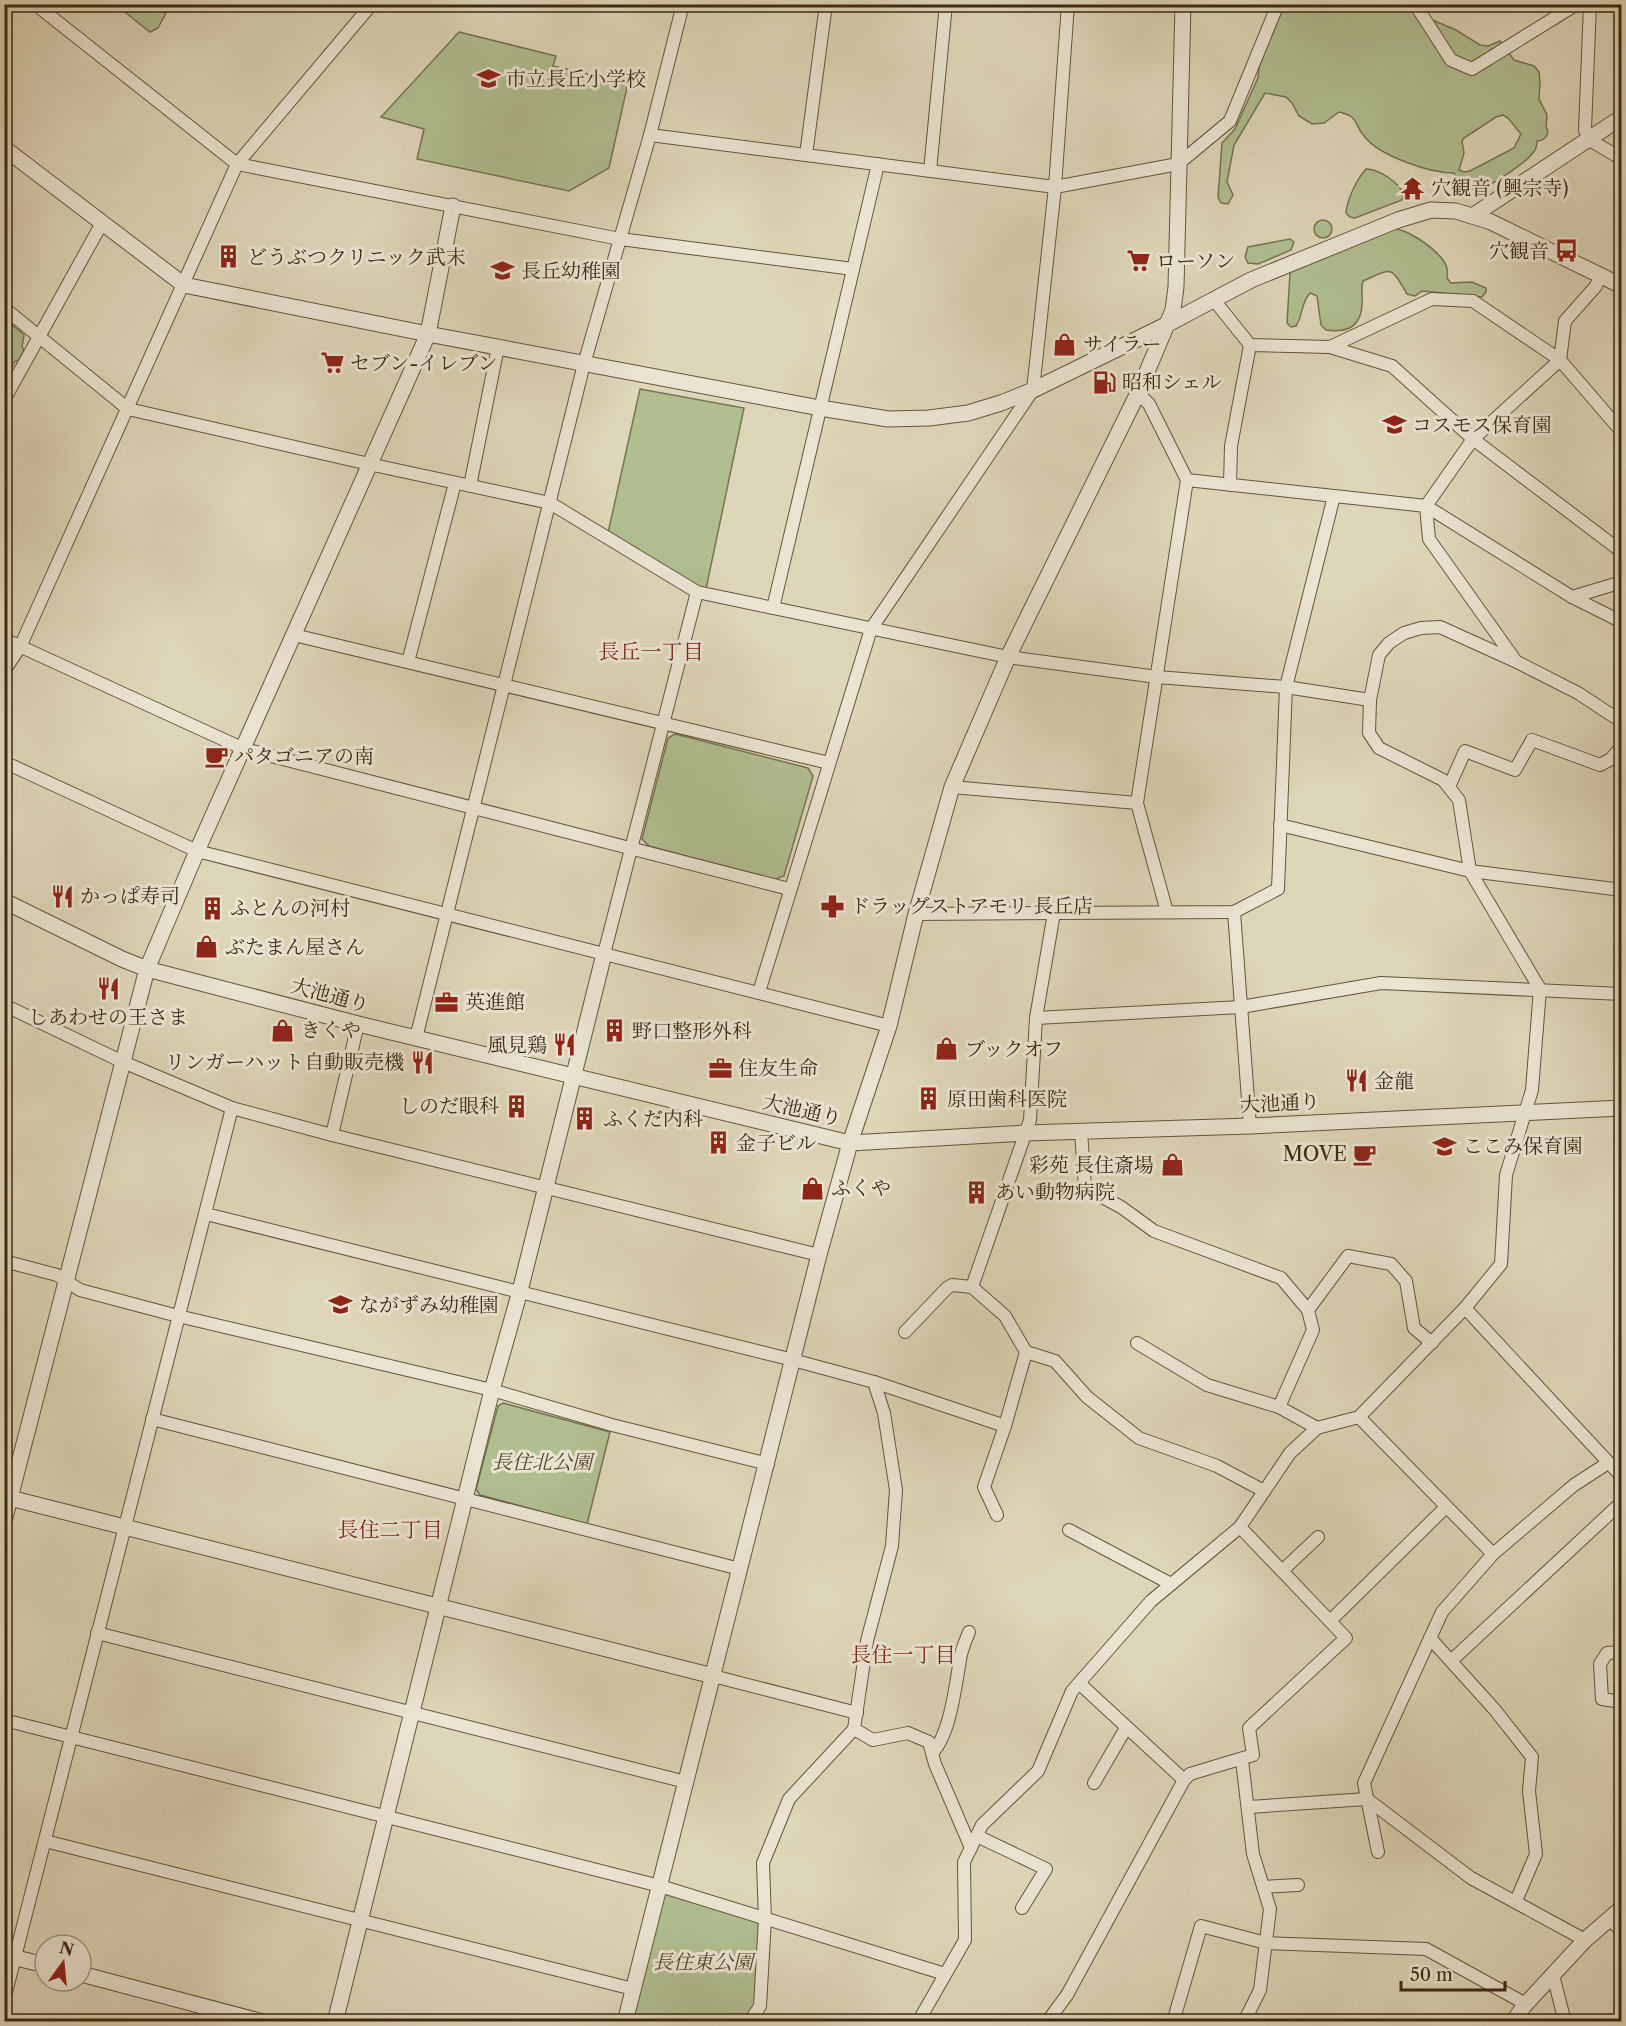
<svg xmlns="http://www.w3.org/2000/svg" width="1626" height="2026" font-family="'Libre Caslon Text','Noto Serif JP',serif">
<rect width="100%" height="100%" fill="#ded6b8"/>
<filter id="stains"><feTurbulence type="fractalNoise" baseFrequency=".00333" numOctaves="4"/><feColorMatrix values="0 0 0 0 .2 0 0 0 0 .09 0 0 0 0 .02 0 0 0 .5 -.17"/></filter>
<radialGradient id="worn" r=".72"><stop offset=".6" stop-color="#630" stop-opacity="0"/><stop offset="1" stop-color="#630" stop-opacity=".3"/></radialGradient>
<g fill="#b0be90" stroke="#767451" stroke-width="1.5" fill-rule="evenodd">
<path d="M 116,5 L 170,5 L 158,28 L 150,32 Z"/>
<path d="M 1284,5 L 1410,5 L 1430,19 L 1456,30 L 1480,45 L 1488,46 L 1500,41 L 1514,60 L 1534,66 L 1539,72 L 1540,82 L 1539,99 L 1547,115 L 1546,127 L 1548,131 C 1547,137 1544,141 1537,141 C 1537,146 1536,150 1532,154 C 1524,164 1487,189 1476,190 C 1465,191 1458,182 1454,173 C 1430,173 1379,156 1364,136 C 1353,123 1360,117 1339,112 L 1324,123 L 1312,124 L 1299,116 L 1292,103 L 1286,97 L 1265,93 L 1234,145 L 1227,182 L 1233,195 L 1228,204 L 1221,203 L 1218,197 L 1222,143 L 1235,129 L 1240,118 L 1258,78 L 1259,67 ZM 1503,115 L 1508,118 L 1521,134 L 1514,148 L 1470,171 L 1464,172 L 1459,170 L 1464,153 L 1462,141 L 1464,138 L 1496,117 Z"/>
<path d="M 459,32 L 556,56 L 553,66 L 628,83 L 609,168 L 569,191 L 417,159 L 424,129 L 381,117 Z"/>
<path d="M 1366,169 C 1379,169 1398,182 1404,194 L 1402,200 L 1355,218 L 1350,217 L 1346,213 C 1347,199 1357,179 1366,169 Z"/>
<circle cx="1323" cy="229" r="9"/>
<path d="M 1391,228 C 1408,229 1433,247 1443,260 C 1447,265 1448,272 1447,278 L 1451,283 L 1472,282 L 1486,288 L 1486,292 L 1482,297 L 1422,291 L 1415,296 L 1407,294 C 1390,265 1393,268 1363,281 C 1361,287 1362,289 1362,295 C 1364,322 1353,334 1326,330 L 1321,325 L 1317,296 L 1310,293 C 1301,302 1303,316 1296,326 L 1291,327 L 1287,323 L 1290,273 L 1294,268 Z"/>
<path d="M 1290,239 L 1294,242 L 1291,250 L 1258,264 L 1248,263 L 1245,257 L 1248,247 Z"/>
<path d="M 5,319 L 24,335 L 22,347 L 24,350 L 18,361 L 15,361 L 5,383 L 5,392 Z"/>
<path d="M 640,389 L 744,408 L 706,589 L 696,589 L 608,533 Z"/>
<path d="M 675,734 L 808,768 L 813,776 L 784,876 L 773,880 L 649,846 L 642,839 L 668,738 Z"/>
<path d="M 503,1403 L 610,1432 L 587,1524 L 480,1495 L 476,1489 L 498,1406 Z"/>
<path d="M 660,1886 L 765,1919 L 760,2006 L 750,2021 L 625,2022 Z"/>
</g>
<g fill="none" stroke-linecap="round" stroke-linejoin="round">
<defs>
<g id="minor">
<path d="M 35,4 L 237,164 L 620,239 L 650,135 L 683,4"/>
<path d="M 1415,4 L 1451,60 L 1472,69 L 1577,4"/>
<path d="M 1590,4 L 1585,130 L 1588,139 L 1622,159"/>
<path d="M 650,135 L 1055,187 L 1178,164 L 1230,121 L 1278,4"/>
<path d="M 806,155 L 826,4"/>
<path d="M 930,171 L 946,4"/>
<path d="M 1600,276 L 1596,286 L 1565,321 L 1560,360 L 1622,432"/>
<path d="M 1214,300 L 1250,345 L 1330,347 L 1392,366 L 1473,439 L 1622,552"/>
<path d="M 4,308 L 128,409 L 378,466 L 550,503 L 697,592 L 1008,657 L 1157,677 L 1286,687 L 1370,700"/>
<path d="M 1330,347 L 1432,299 L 1473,301 L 1560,360 L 1473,439 L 1426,506 L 1429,539 L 1515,660"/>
<path d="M 1138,393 L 1149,404 L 1187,480 L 1137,803 L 1167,912"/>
<path d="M 4,400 L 102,223"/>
<path d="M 1187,480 L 1426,506 L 1572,597 L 1622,622"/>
<path d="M 1230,485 L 1231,446 L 1250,345"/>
<path d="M 470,486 L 498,347"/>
<path d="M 1572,597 L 1622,582"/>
<path d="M 773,608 L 878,164"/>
<path d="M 294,635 L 829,763"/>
<path d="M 4,639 L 244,749 L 789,889"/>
<path d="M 408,662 L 455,483"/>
<path d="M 4,671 L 20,647 L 237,164 L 372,4"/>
<path d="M 4,762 L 197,851 L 889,1026"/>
<path d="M 952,787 L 1137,803"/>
<path d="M 1449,787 L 1465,751 L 1515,770 L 1532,740 L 1600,765 L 1611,759 L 1622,746"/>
<path d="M 1280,825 L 1470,871 L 1622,890"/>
<path d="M 1234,912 L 1250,1126"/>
<path d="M 916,914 L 1234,912 L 1278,889 L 1286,687 L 1334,496"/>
<path d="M 604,954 L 697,592"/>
<path d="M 759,992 L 871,629 L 1033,390 L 1055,187 L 1068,4"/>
<path d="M 4,1005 L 123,1062 L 232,1108 L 332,1135 L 819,1255"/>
<path d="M 1036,1018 L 1241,1007 L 1381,983 L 1622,994"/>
<path d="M 416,1038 L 584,364 L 620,239 L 853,269"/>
<path d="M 1081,1131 L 1085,1188 L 1121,1207 L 1154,1231 L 1281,1278 L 1308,1310 L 1313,1330 L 1279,1407"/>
<path d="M 332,1135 L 358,1024"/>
<path d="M 206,1214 L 793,1360 L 874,1382 L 1005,1426"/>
<path d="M 4,1261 L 57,1275 L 80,1290 L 178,1316 L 492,1390 L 612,1425 L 768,1464"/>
<path d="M 972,1287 L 1030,1120 L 1036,1018 L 1054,913"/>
<path d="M 1465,1308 L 1622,1477"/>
<path d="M 1308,1310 L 1348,1256 L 1391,1264 L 1406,1281 L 1414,1328 L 1432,1343"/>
<path d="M 905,1332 L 947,1288 L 952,1285 L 972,1287 L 1005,1316 L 1026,1352 L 1055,1361 L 1087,1397 L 1139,1438 L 1217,1466 L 1264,1491"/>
<path d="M 1137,1343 L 1207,1385 L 1279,1407 L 1317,1428"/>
<path d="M 874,1382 L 884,1413 L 896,1490 L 892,1546 L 867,1641 L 854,1729 L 873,1740 L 908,1733 L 929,1742 L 935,1764 L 971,1848"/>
<path d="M 1359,1417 L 1493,1554 L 1574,1485 L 1608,1463"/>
<path d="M 152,1419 L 740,1569"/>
<path d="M 997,1515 L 984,1487 L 1005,1426 L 1026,1352"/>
<path d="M 1069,1530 L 1171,1584"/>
<path d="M 1282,1571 L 1318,1537"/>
<path d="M 1330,1621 L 1446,1507"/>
<path d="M 97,1633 L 686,1782"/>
<path d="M 1430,1638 L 1495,1710 L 1532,1757 L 1529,1791 L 1536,1854 L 1516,1901"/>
<path d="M 1622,1652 L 1607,1653 L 1600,1664 L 1602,1699 L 1622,1702"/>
<path d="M 1451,1661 L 1622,1502"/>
<path d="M 713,1676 L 857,1713"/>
<path d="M 1079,1683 L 1184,1780"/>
<path d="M 4,1720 L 660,1886 L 945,1974"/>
<path d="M 932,1753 C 951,1734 956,1681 961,1654 C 963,1647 966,1639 969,1632"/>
<path d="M 1242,1760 L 1253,1854 L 1270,1909 L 1260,1990 L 1244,2022"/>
<path d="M 1094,1783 L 1126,1728"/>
<path d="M 1249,1807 L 1367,1799 L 1471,1878 L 1585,1940"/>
<path d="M 977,1836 L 1046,1869 L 1022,1908"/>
<path d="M 45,1841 L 633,1989"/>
<path d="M 1378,1852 L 1364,1783 L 1442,1612 L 1493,1554"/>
<path d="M 1263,1887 L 1298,1885"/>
<path d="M 1610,1919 L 1622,1932"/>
<path d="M 1553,1975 L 1565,2022"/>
<path d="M 4,2000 L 232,1108"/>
<path d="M 750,2022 L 760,2006 L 765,1919 L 763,1863 L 789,1799 L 854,1729"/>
<path d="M 918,2022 L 965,1940 L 964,1862 L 982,1825 L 1038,1771 L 1072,1691 L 1151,1601 L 1240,1527 L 1290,1453 L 1317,1428 L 1359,1417 L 1465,1308 L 1501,1264 L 1506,1175 L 1532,1090 L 1540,989 L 1470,871 L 1459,800 L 1443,780 L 1379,748 L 1369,733 L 1370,700 L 1379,655 L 1389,643 L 1404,633 L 1421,628 L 1440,627 L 1515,661 L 1578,693 L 1622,722"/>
<path d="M 1047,2022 L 1067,1995 L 1184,1780 L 1190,1774 L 1253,1755 L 1249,1728 L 1346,1638 L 1240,1527"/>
<path d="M 1173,2022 L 1201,1926 L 1266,1943 L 1426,1949 L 1526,2004"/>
</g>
<g id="tertiary">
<path d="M 4,148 L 184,285 L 428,334 L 820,408 L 888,419 L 929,418 L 968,413 L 1001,403 L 1033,390 L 1166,325 L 1251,280 L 1398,220 L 1431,210 L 1456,211 L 1491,222 L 1622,286"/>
<path d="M 1474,215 L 1622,117"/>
<path d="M 4,901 L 122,959 L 147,969 L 358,1024 L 850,1143 L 1025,1133 L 1250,1126 L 1622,1108"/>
<path d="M 10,1498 L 713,1676"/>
<path d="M 4,1521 L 147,969 L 197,851 L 428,334 L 453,206"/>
<path d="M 4,1955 L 45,1965"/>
<path d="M 81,1974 L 263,2022"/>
<path d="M 335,2022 L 492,1390 L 520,1291 L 604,954"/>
<path d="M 625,2022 L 819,1255 L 850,1143 L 889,1026 L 916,914 L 952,787 L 1008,657 L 1138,393 L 1173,310 L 1176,287 L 1183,4"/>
<path d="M 1513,2022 L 1524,2006 L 1585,1940 L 1622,1908"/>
</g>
</defs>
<use href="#minor" stroke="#65553c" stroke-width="14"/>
<use href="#tertiary" stroke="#65553c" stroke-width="17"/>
<use href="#minor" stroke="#eae4d1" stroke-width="12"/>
<use href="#tertiary" stroke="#eae4d1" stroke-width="15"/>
</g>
<defs>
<symbol id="school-bare" viewBox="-9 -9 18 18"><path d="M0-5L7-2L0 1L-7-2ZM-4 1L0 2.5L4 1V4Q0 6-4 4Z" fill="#8f2418" stroke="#eae4d1" stroke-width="2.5" paint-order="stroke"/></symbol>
<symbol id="temple-bare" viewBox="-9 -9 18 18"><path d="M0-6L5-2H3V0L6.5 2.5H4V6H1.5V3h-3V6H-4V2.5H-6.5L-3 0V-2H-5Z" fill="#8f2418" stroke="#eae4d1" stroke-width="2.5" paint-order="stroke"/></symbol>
<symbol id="bus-bare" viewBox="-9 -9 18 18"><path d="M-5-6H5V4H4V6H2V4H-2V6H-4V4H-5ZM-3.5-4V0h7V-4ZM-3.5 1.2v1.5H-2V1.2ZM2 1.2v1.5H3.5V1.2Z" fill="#8f2418" stroke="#eae4d1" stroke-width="2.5" paint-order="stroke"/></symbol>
<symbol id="building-bare" viewBox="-9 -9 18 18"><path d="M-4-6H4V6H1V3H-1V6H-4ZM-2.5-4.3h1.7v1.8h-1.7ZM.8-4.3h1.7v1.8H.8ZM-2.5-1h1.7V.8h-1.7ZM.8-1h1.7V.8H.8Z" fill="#8f2418" stroke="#eae4d1" stroke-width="2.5" paint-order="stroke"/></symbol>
<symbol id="supermarket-bare" viewBox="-9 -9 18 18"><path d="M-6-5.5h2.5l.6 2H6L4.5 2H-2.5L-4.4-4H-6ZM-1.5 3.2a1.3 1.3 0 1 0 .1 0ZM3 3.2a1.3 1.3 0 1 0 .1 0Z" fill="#8f2418" stroke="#eae4d1" stroke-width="2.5" paint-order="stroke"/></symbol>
<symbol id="shop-bare" viewBox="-9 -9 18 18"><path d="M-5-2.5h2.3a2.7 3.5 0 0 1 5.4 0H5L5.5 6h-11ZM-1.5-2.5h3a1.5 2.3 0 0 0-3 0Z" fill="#8f2418" stroke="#eae4d1" stroke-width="2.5" paint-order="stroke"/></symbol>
<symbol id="fuel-bare" viewBox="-9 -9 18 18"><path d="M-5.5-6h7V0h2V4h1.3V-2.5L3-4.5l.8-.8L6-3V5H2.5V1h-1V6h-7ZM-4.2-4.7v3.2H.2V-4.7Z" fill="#8f2418" stroke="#eae4d1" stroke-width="2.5" paint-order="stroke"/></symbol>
<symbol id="cafe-bare" viewBox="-9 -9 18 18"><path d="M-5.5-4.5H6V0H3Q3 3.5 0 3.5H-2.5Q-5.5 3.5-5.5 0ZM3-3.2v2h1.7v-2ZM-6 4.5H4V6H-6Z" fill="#8f2418" stroke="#eae4d1" stroke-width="2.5" paint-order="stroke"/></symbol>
<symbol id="restaurant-bare" viewBox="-9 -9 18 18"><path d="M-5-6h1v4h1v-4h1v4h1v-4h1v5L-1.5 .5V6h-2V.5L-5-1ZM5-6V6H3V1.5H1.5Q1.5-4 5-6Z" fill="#8f2418" stroke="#eae4d1" stroke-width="2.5" paint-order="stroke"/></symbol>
<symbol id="pharmacy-bare" viewBox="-9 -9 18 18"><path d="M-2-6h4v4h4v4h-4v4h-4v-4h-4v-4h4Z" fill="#8f2418" stroke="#eae4d1" stroke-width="2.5" paint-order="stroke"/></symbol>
<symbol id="office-bare" viewBox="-9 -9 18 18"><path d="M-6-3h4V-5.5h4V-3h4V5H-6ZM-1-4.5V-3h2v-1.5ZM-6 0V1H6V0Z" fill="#8f2418" stroke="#eae4d1" stroke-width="2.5" paint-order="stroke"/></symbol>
</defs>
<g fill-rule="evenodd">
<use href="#school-bare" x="472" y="62" width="33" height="33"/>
<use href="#temple-bare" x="1396" y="172" width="33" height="33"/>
<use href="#bus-bare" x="1550" y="234" width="33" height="33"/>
<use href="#building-bare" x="212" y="240" width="33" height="33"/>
<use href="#supermarket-bare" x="1122" y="244" width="33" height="33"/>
<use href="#school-bare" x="486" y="254" width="33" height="33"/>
<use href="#shop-bare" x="1048" y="328" width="33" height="33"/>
<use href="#supermarket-bare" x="316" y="346" width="33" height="33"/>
<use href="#fuel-bare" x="1088" y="366" width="33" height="33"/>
<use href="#school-bare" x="1378" y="408" width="33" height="33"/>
<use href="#cafe-bare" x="200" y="740" width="33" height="33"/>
<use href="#restaurant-bare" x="46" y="880" width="33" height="33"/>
<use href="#pharmacy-bare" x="816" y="890" width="33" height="33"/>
<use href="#building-bare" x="196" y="892" width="33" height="33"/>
<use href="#shop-bare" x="190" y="930" width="33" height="33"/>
<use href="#restaurant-bare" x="92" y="972" width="33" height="33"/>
<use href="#office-bare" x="430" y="986" width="33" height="33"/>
<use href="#shop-bare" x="266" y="1014" width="33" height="33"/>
<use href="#building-bare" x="598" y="1014" width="33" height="33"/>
<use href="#restaurant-bare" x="548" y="1028" width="33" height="33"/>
<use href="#shop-bare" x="930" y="1032" width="33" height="33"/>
<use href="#restaurant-bare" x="406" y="1046" width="33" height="33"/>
<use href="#office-bare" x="704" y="1052" width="33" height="33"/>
<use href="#restaurant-bare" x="1340" y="1064" width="33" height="33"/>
<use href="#building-bare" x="912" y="1082" width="33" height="33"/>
<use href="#building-bare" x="500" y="1090" width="33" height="33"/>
<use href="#building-bare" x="568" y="1102" width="33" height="33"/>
<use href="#building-bare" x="702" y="1126" width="33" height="33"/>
<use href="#school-bare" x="1428" y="1130" width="33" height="33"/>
<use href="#cafe-bare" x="1348" y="1138" width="33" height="33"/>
<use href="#shop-bare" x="1156" y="1148" width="33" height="33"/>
<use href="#shop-bare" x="796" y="1172" width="33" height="33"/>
<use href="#building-bare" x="960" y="1176" width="33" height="33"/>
<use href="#school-bare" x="324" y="1288" width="33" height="33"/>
</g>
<g text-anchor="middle" stroke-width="6" stroke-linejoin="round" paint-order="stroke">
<g font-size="20" fill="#3d2a12" stroke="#eae4d1" text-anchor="start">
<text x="506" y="86">市立長丘小学校</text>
<text x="1431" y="195">穴観音 (興宗寺)</text>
<text x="1549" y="258" text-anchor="end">穴観音</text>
<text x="247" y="264">どうぶつクリニック武末</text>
<text x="1156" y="268">ローソン</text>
<text x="521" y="278">長丘幼稚園</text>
<text x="1083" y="351">サイラー</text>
<text x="350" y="370">セブン-イレブン</text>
<text x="1122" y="389">昭和シェル</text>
<text x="1412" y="432">コスモス保育園</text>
<text x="234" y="763">パタゴニアの南</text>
<text x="80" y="903">かっぱ寿司</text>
<text x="850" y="913">ドラッグストアモリ 長丘店</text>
<text x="230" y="915">ふとんの河村</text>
<text x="225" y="954">ぶたまん屋さん</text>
<text x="465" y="1009">英進館</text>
<text x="108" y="1024" text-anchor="middle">しあわせの王さま</text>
<text x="301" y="1037">きくや</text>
<text x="632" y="1038">野口整形外科</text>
<text x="547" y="1052" text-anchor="end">風見鶏</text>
<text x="965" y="1056">ブックオフ</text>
<text x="404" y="1069" text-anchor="end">リンガーハット自動販売機</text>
<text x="738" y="1075">住友生命</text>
<text x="1374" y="1088">金龍</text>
<text x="947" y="1106">原田歯科医院</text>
<text x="499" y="1113" text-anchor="end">しのだ眼科</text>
<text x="603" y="1126">ふくだ内科</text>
<text x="736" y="1150">金子ビル</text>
<text x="1463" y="1153">ここみ保育園</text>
<text x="1347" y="1161" text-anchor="end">MOVE</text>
<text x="1154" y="1172" text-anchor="end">彩苑 長住斎場</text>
<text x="831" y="1195">ふくや</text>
<text x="995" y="1199">あい動物病院</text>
<text x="359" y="1312">ながずみ幼稚園</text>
</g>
<g font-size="20" fill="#3d2a12" stroke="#eae4d1">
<text transform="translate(330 995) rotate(15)" y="7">大池通り</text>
<text transform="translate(1280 1103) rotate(-3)" y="7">大池通り</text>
<text transform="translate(802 1110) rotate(13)" y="7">大池通り</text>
</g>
<g font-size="20" font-style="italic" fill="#54482b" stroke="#eae4d1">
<text x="542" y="1469">長住北公園</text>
<text x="703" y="1969">長住東公園</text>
</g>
<g font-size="21" fill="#7a1f14" stroke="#eae4d1">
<text x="651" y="659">長丘一丁目</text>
<text x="390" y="1537">長住二丁目</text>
<text x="903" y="1662">長住一丁目</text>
</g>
</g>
<rect width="1626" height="2026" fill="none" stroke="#ded6b8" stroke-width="24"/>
<rect x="6" y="6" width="1614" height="2014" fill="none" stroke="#3d2a12" stroke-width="3"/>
<rect x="12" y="12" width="1602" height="2002" fill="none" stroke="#3d2a12" stroke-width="1.5"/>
<g transform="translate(63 1963) rotate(15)"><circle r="28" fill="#eae4d1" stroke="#a59a85" stroke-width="1.5"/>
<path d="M0-4.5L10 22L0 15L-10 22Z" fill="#8f2418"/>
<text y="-9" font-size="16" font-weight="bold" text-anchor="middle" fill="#3d2a12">N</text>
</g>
<path d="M1401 1981v9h104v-9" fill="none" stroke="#3d2a12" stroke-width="3"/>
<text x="1410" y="1981" font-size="18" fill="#3d2a12" stroke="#eae4d1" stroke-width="4.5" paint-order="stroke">50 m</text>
<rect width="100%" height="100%" filter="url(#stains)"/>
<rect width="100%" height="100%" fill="url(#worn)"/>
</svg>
